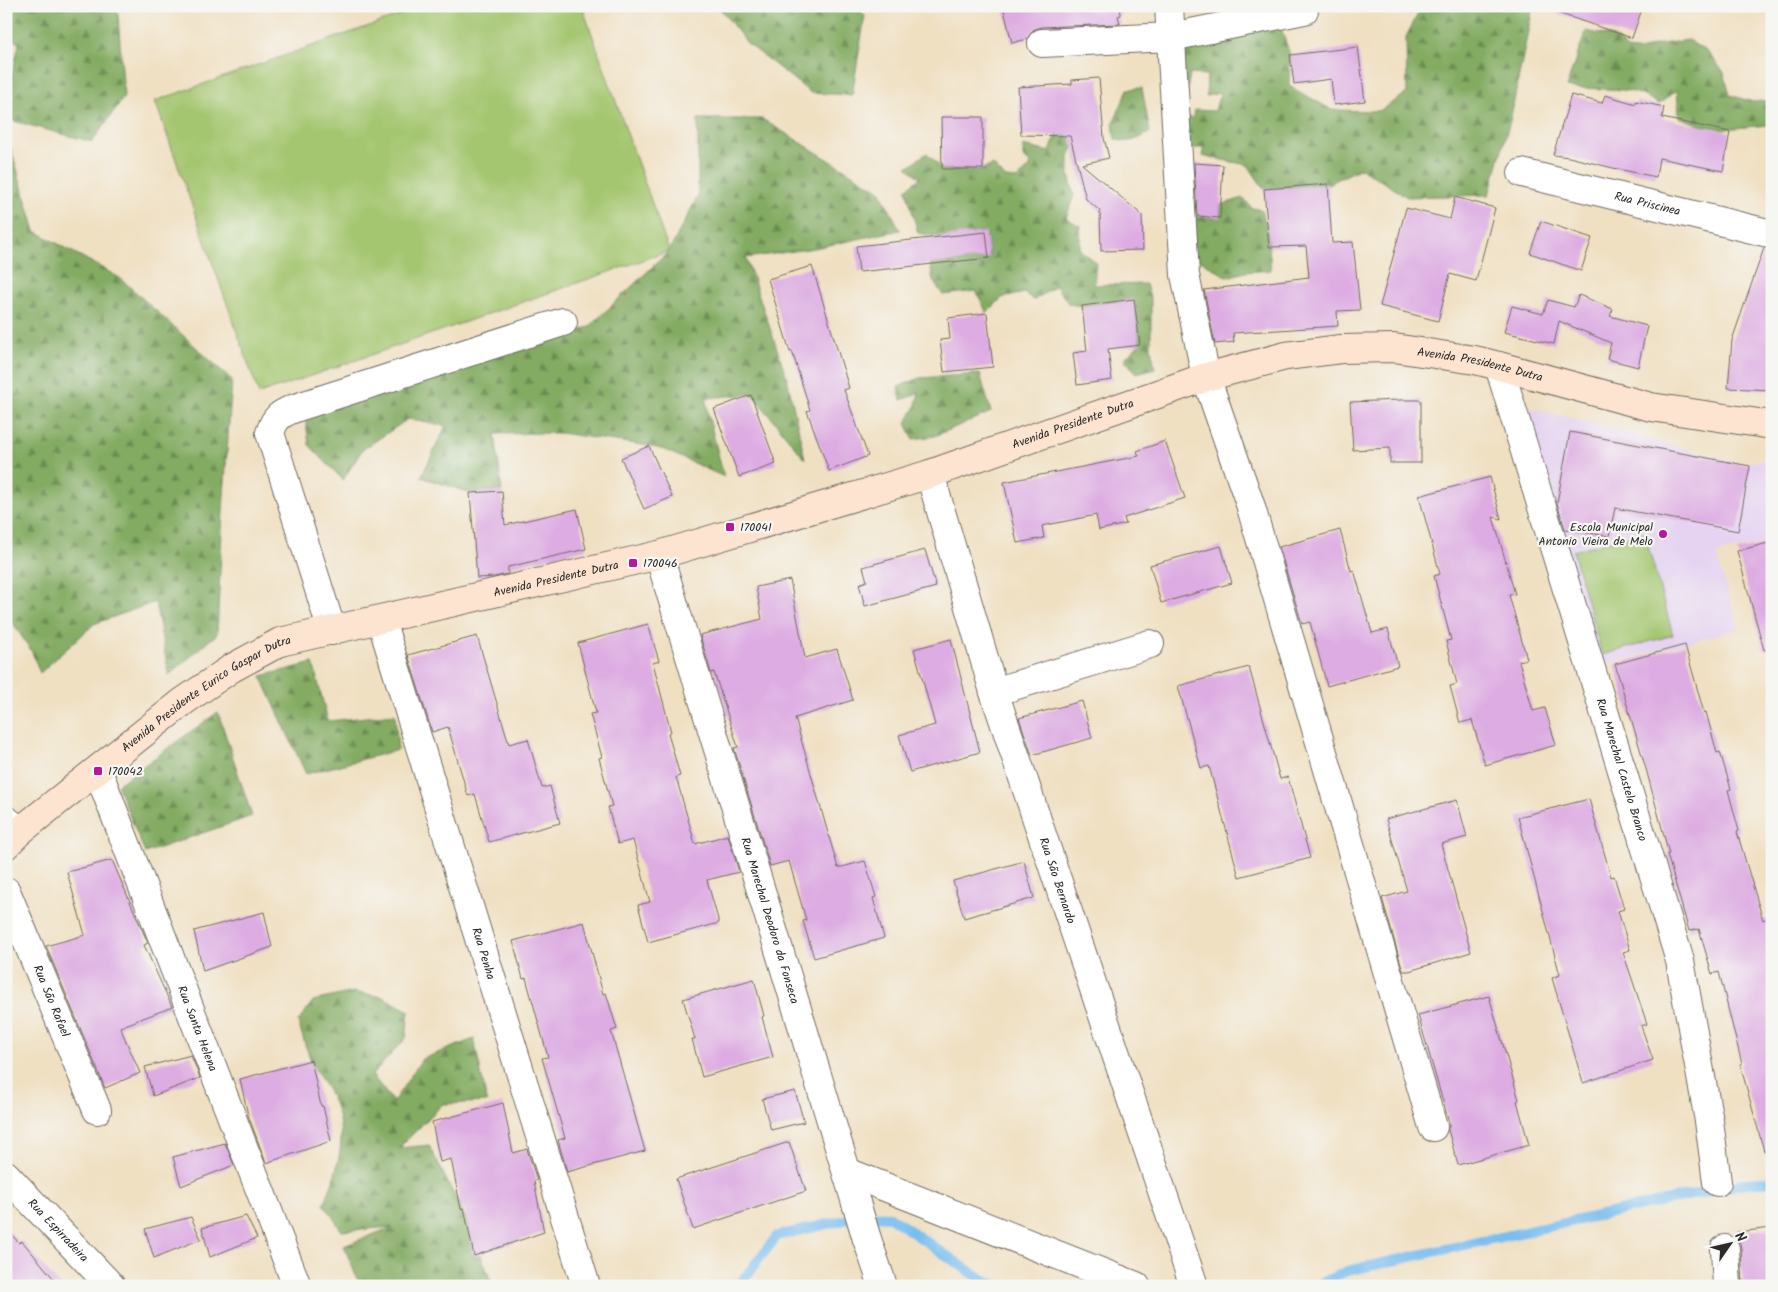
<svg xmlns="http://www.w3.org/2000/svg" width="1778" height="1292" font-family="Kalam,sans-serif">
<defs>
<pattern id="forest-firs" width="22" height="20" patternUnits="userSpaceOnUse" patternTransform="scale(1.25)"><rect width="22" height="20" fill="#83ab62"/><path d="M5 1l3.5 6h-7zM16 11l3.5 6h-7z" fill="#6b8b51"/></pattern>
</defs>
<rect width="100%" height="100%" fill="#f6f6f2"/>
<filter id="ink" filterUnits="userSpaceOnUse"><feTurbulence type="fractalNoise" baseFrequency=".02" numOctaves="2"/><feDisplacementMap in="SourceGraphic" scale="10" xChannelSelector="R" yChannelSelector="G"/><feConvolveMatrix kernelMatrix="1 2 1 2 8 2 1 2 1" color-interpolation-filters="sRGB"/></filter>
<filter id="wash" filterUnits="userSpaceOnUse"><feTurbulence type="fractalNoise" baseFrequency=".0096" numOctaves="4" result="noise"/><feDisplacementMap in="SourceGraphic" scale="20" xChannelSelector="R" yChannelSelector="G"/><feGaussianBlur stdDeviation="1.12" result="paint"/><feColorMatrix in="noise" values="0 0 0 0 0 0 0 0 0 0 0 0 0 0 0 0 0 1.4 0 .05"/><feComposite in="paint" operator="in"/></filter>
<g filter="url(#wash)">
<rect width="100%" height="100%" fill="#f0e0c2"/>
<path fill="#e5d3f1" d="M 1518,404 L 1739,463 L 1772,460 L 1772,541 L 1716,554 L 1739,629 L 1595,667 Z"/>
<g fill="#a4c66f" stroke="#68784d">
<path d="M 426,6 L 582,6 L 669,251 L 259,394 L 155,101 Z"/>
<path d="M 1644,532 L 1673,635 L 1602,655 L 1573,551 Z"/>
</g>
<g fill="url(#forest-firs)" stroke="#576b46">
<path d="M 6,6 L 113,6 L 118,14 L 124,97 L 92,142 L 6,119 L 6,101 L 19,44 L 6,33 Z"/>
<path d="M 718,6 L 856,6 L 865,16 L 852,95 L 811,93 L 747,43 Z"/>
<path d="M 1422,6 L 1533,6 L 1510,121 L 1489,195 L 1407,197 L 1361,168 L 1328,184 L 1264,189 L 1248,165 L 1202,156 L 1204,147 L 1192,149 L 1190,172 L 1176,109 L 1192,119 L 1195,110 L 1215,111 L 1220,93 L 1206,96 L 1207,75 L 1190,74 L 1185,102 L 1171,58 L 1244,13 L 1279,22 L 1290,55 L 1289,86 L 1332,110 L 1379,111 L 1407,93 L 1406,37 Z"/>
<path d="M 1586,31 L 1614,37 L 1627,49 L 1641,51 L 1654,45 L 1688,40 L 1707,52 L 1724,72 L 1730,95 L 1753,102 L 1772,100 L 1772,126 L 1769,125 L 1723,129 L 1700,125 L 1679,117 L 1677,90 L 1659,104 C 1652,100 1645,96 1637,93 C 1619,87 1587,90 1566,87 Z"/>
<path d="M 1142,88 L 1150,132 C 1138,140 1128,144 1115,139 L 1113,124 L 1128,89 Z"/>
<path d="M 1062,90 L 1075,143 L 1069,156 L 1069,175 L 1074,195 L 1066,218 L 1080,226 L 1080,250 L 1096,263 L 1094,285 L 1146,284 L 1151,301 L 1151,349 L 1155,368 L 1137,373 L 1124,359 L 1140,344 L 1134,299 L 1082,306 L 1069,304 L 1056,286 L 1034,300 L 1024,293 L 1002,298 L 987,313 L 976,291 L 943,295 L 933,281 L 930,264 L 989,258 L 986,233 L 939,237 L 918,233 L 906,189 L 920,178 L 907,167 L 927,153 L 942,169 L 983,169 L 993,165 L 1006,178 L 1018,179 L 1031,165 L 1023,157 L 1023,146 L 1050,152 L 1054,141 L 1062,128 Z"/>
<path d="M 698,119 L 762,119 L 880,191 L 900,230 L 815,248 L 746,258 L 787,378 L 805,459 L 752,394 L 706,398 L 708,414 L 724,477 L 665,450 L 649,446 L 560,433 L 495,434 L 502,491 L 470,493 L 421,477 L 446,426 L 408,419 L 362,450 L 343,480 L 309,445 L 304,408 L 457,368 L 589,327 L 669,251 L 698,196 Z"/>
<path d="M 6,131 L 35,231 L 120,278 L 232,380 L 223,510 L 217,634 L 169,675 L 155,602 L 94,624 L 40,673 L 32,652 L 6,613 Z"/>
<path d="M 1243,198 L 1252,208 L 1262,210 L 1268,235 L 1271,270 L 1245,272 L 1227,277 L 1203,262 L 1191,256 L 1187,215 L 1220,218 L 1221,205 Z"/>
<path d="M 980,374 L 991,412 L 935,436 L 913,439 L 906,423 L 915,408 L 919,393 L 901,400 L 898,387 L 919,378 Z"/>
<path d="M 313,663 L 328,721 L 395,714 L 398,750 L 306,774 L 261,676 Z"/>
<path d="M 218,712 L 252,816 L 145,853 L 117,785 Z"/>
<path d="M 353,992 L 383,997 L 409,1011 L 406,1038 L 372,1075 L 393,1102 L 422,1059 L 474,1039 L 487,1102 L 443,1104 L 399,1148 L 429,1145 L 468,1223 L 493,1286 L 365,1286 L 358,1281 L 344,1246 L 392,1227 L 342,1231 L 324,1204 C 338,1170 348,1139 334,1103 C 328,1087 316,1074 310,1058 C 305,1046 302,1034 298,1022 L 313,1001 Z"/>
</g>
<g fill="none" stroke-linecap="round" stroke-linejoin="round">
<g stroke="#7abef0" stroke-width="10">
<path d="M 871,1216 L 890,1217 L 975,1275 L 997,1286"/>
<path d="M 738,1286 L 777,1236 L 849,1219"/>
<path d="M 1314,1286 L 1347,1271 L 1746,1183 L 1772,1181"/>
</g>
</g>
<g id="blocks">
<g fill="#ddace2">
<path d="M 1003,6 L 1120,6 L 1121,15 L 1118,16 L 1120,24 L 1041,27 L 1033,30 L 1027,39 L 1012,43 Z"/>
<path d="M 1553,6 L 1643,6 L 1632,38 L 1552,11 Z"/>
<path d="M 1358,47 L 1365,101 L 1334,105 L 1331,79 L 1294,84 L 1290,55 Z"/>
<path d="M 1099,78 L 1104,138 L 1109,158 L 1082,164 L 1142,215 L 1143,250 L 1101,251 L 1100,211 L 1086,199 L 1070,136 L 1021,135 L 1018,87 L 1072,84 L 1072,80 Z"/>
<path d="M 1571,95 L 1602,103 L 1605,95 L 1636,104 L 1636,101 L 1664,107 L 1662,118 L 1730,132 L 1723,171 L 1659,158 L 1656,177 L 1613,168 L 1569,157 L 1553,155 Z"/>
<path d="M 941,117 L 983,117 L 983,169 L 942,169 Z"/>
<path d="M 1194,163 L 1223,165 L 1220,218 L 1197,216 Z"/>
<path d="M 1328,184 L 1332,243 L 1353,242 L 1360,310 L 1337,311 L 1338,326 L 1233,333 L 1234,342 L 1215,344 L 1204,290 L 1309,277 L 1306,246 L 1269,247 L 1264,189 Z"/>
<path d="M 1455,197 L 1495,208 L 1476,281 L 1450,274 L 1438,321 L 1380,306 L 1406,208 L 1450,219 Z"/>
<path d="M 1541,221 L 1592,238 L 1581,271 L 1530,253 Z"/>
<path d="M 986,232 L 989,258 L 859,272 L 856,246 Z"/>
<path d="M 1764,248 L 1772,249 L 1772,390 L 1728,388 L 1732,340 Z"/>
<path d="M 812,266 L 849,388 L 844,390 L 868,456 L 829,471 L 807,411 L 810,410 L 792,351 L 790,352 L 768,279 Z"/>
<path d="M 1579,295 L 1613,309 L 1610,316 L 1647,326 L 1638,367 L 1607,359 L 1611,343 L 1559,321 L 1554,344 L 1504,332 L 1512,306 L 1543,314 L 1548,300 L 1574,307 Z"/>
<path d="M 1134,299 L 1140,345 L 1108,349 L 1112,380 L 1077,385 L 1073,353 L 1087,351 L 1082,306 Z"/>
<path d="M 987,313 L 993,367 L 944,372 L 940,340 L 950,339 L 948,318 Z"/>
<path d="M 751,395 L 776,464 L 739,477 L 714,409 Z"/>
<path d="M 1399,400 L 1421,400 L 1421,463 L 1390,463 L 1390,448 L 1353,450 L 1350,402 Z"/>
<path d="M 1570,432 L 1750,466 L 1738,531 L 1615,508 L 1609,536 L 1565,529 L 1557,503 Z"/>
<path d="M 1165,441 L 1185,498 L 1124,518 L 1126,524 L 1099,530 L 1096,515 L 1042,526 L 1044,538 L 1017,543 L 1004,482 L 1139,456 L 1137,451 Z"/>
<path d="M 649,446 L 672,497 L 644,509 L 621,458 Z"/>
<path d="M 1490,477 L 1501,519 L 1493,517 L 1515,594 L 1509,595 L 1527,659 L 1519,661 L 1533,711 L 1545,708 L 1556,745 L 1485,765 L 1472,720 L 1460,723 L 1450,686 L 1457,684 L 1446,641 L 1451,640 L 1434,576 L 1440,574 L 1419,496 Z"/>
<path d="M 502,491 L 505,525 L 577,509 L 586,549 L 508,567 L 508,574 L 494,577 L 477,578 L 470,493 Z"/>
<path d="M 1340,530 L 1351,571 L 1354,570 L 1372,633 L 1388,629 L 1398,666 L 1327,686 L 1310,622 L 1302,624 L 1279,547 Z"/>
<path d="M 1772,542 L 1772,649 L 1764,650 L 1737,551 Z"/>
<path d="M 1221,546 L 1232,583 L 1161,603 L 1150,565 Z"/>
<path d="M 925,550 L 936,587 L 865,606 L 859,584 L 867,581 L 863,567 Z"/>
<path d="M 790,580 L 805,658 L 837,649 L 853,700 L 795,718 L 838,868 L 865,861 L 876,897 L 873,898 L 884,938 L 814,958 L 803,921 L 806,920 L 789,861 L 770,866 L 734,748 L 738,747 L 714,672 L 711,673 L 700,635 L 762,619 L 756,587 Z"/>
<path d="M 648,624 L 659,661 L 653,663 L 671,732 L 668,733 L 680,776 L 676,777 L 695,844 L 728,835 L 739,872 L 707,880 L 719,923 L 648,942 L 638,905 L 650,902 L 633,840 L 618,844 L 608,807 L 612,806 L 599,758 L 602,757 L 590,714 L 596,713 L 578,643 Z"/>
<path d="M 477,636 L 509,744 L 528,739 L 542,788 L 550,786 L 560,823 L 489,842 L 475,794 L 468,796 L 448,727 L 432,732 L 408,655 Z"/>
<path d="M 951,639 L 980,752 L 910,772 L 899,735 L 935,725 L 914,649 Z"/>
<path d="M 1685,645 L 1704,713 L 1706,712 L 1717,753 L 1720,752 L 1731,789 L 1728,790 L 1739,831 L 1737,832 L 1763,920 L 1772,917 L 1772,1150 L 1764,1151 L 1740,1064 L 1742,1064 L 1719,972 L 1712,974 L 1699,929 L 1689,931 L 1667,854 L 1669,854 L 1646,769 L 1615,664 Z"/>
<path d="M 1249,667 L 1280,779 L 1288,777 L 1310,858 L 1239,877 L 1209,766 L 1201,768 L 1178,686 Z"/>
<path d="M 1082,701 L 1092,738 L 1032,755 L 1019,718 Z"/>
<path d="M 1589,799 L 1611,877 L 1614,876 L 1624,909 L 1618,911 L 1630,950 L 1623,952 L 1647,1024 L 1641,1026 L 1653,1060 L 1583,1083 L 1552,978 L 1560,975 L 1518,817 Z"/>
<path d="M 1457,800 L 1467,837 L 1441,844 L 1471,952 L 1409,971 L 1403,971 L 1382,898 L 1407,891 L 1386,819 Z"/>
<path d="M 112,860 L 148,943 L 144,945 L 172,1007 L 120,1027 L 140,1073 L 105,1088 L 46,946 L 85,935 L 67,872 Z"/>
<path d="M 1024,861 L 1034,898 L 964,918 L 953,881 Z"/>
<path d="M 264,912 L 272,947 L 203,971 L 194,931 Z"/>
<path d="M 584,922 L 603,994 L 606,993 L 617,1029 L 611,1031 L 645,1151 L 567,1172 L 558,1140 L 565,1138 L 542,1058 L 548,1057 L 526,978 L 523,979 L 513,941 Z"/>
<path d="M 754,979 L 764,1016 L 762,1017 L 773,1057 L 702,1077 L 692,1039 L 695,1039 L 683,999 Z"/>
<path d="M 1489,996 L 1519,1100 L 1517,1101 L 1529,1145 L 1458,1165 L 1448,1130 L 1448,1127 L 1450,1126 L 1418,1015 Z"/>
<path d="M 191,1055 L 200,1078 L 153,1096 L 145,1067 Z"/>
<path d="M 311,1060 L 321,1106 L 323,1106 L 331,1141 L 266,1163 L 248,1115 L 240,1079 Z"/>
<path d="M 795,1091 L 804,1122 L 771,1130 L 762,1099 Z"/>
<path d="M 503,1103 L 513,1153 L 527,1149 L 537,1180 L 534,1181 L 544,1232 L 474,1256 L 464,1208 L 461,1209 L 451,1159 L 440,1162 L 432,1122 Z"/>
<path d="M 789,1142 L 806,1191 L 693,1229 L 676,1179 Z"/>
<path d="M 225,1143 L 234,1165 L 181,1186 L 173,1157 Z"/>
<path d="M 246,1216 L 257,1238 L 210,1257 L 202,1228 Z"/>
<path d="M 191,1217 L 201,1239 L 154,1258 L 145,1229 Z"/>
<path d="M 6,1228 L 19,1243 L 22,1241 L 60,1286 L 6,1286 Z"/>
<path d="M 1772,1228 L 1772,1286 L 1743,1286 L 1741,1248 L 1737,1232 Z"/>
</g>
</g>
</g>
<g filter="url(#ink)">
<use href="#blocks" fill-opacity="0" stroke="#706a60" stroke-width="1"/>
<g fill="none" stroke-linecap="round" stroke-linejoin="round">
<defs>
<g id="minor">
<path d="M 1169,6 L 1185,275 L 1206,377 L 1250,504 L 1433,1127"/>
<path d="M 1042,43 L 1171,37 L 1304,10"/>
<path id="s1" d="M 1522,173 L 1772,234"/>
<path id="s2" d="M 1499,366 L 1680,961 L 1709,1121 L 1717,1182"/>
<path id="s3" d="M 930,474 L 994,692 L 1194,1286"/>
<path id="s4" d="M 381,620 L 586,1286"/>
<path d="M 332,631 L 270,433 C 275,417 280,414 295,408 L 563,322"/>
<path d="M 994,692 L 1150,644"/>
<path id="s5" d="M 98,771 L 297,1286"/>
<path d="M 6,820 L 20,831"/>
<path id="s6" d="M 6,891 L 97,1110"/>
<path d="M 847,1172 L 1136,1286"/>
<path id="s7" d="M 6,1175 L 111,1286"/>
<path d="M 856,1203 L 867,1239"/>
<path d="M 1725,1249 L 1727,1286"/>
</g>
<g id="tertiary">
<path id="s8" d="M 659,555 L 856,1203"/>
<path d="M 867,1239 L 883,1286"/>
</g>
<g id="secondary">
<path id="s9" d="M 6,845 L 20,831 L 184,701 L 232,668 L 280,642 L 659,555 L 930,474 L 1206,377 L 1286,356 L 1341,349 L 1394,348 L 1475,360 L 1499,366 L 1651,407 L 1772,425"/>
</g>
</defs>
<use href="#minor" stroke="#706a60" stroke-width="30"/>
<use href="#tertiary" stroke="#706a60" stroke-width="30"/>
<use href="#secondary" stroke="#706a60" stroke-width="30"/>
<use href="#minor" stroke="#fff" stroke-width="28"/>
<use href="#tertiary" stroke="#fff" stroke-width="28"/>
<use href="#secondary" stroke="#fde4d0" stroke-width="28"/>
</g>
</g>
<g fill="#b5179e" stroke="#f6f6f2" stroke-width="2">
<rect x="725" y="522" width="10" height="10" rx="2.5"/>
<circle cx="1663" cy="534" r="5"/>
<rect x="628" y="558" width="10" height="10" rx="2.5"/>
<rect x="93" y="766" width="10" height="10" rx="2.5"/>
</g>
<g text-anchor="middle" stroke-width="4.5" stroke-linejoin="round" paint-order="stroke">
<g font-size="12" fill="#2b2b2b" stroke="#f6f6f2">
<text dy="4" stroke="none"><textPath href="#s1" startOffset="129">Rua Priscinea</textPath></text>
<text dy="4" stroke="none"><textPath href="#s9" startOffset="1585">Avenida Presidente Dutra</textPath></text>
<text dy="4" stroke="none"><textPath href="#s9" startOffset="1165">Avenida Presidente Dutra</textPath></text>
<text dy="4" stroke="none"><textPath href="#s9" startOffset="625">Avenida Presidente Dutra</textPath></text>
<text dy="4" stroke="none"><textPath href="#s9" startOffset="252">Avenida Presidente Eurico Gaspar Dutra</textPath></text>
<text dy="4" stroke="none"><textPath href="#s2" startOffset="422">Rua Marechal Castelo Branco</textPath></text>
<text dy="4" stroke="none"><textPath href="#s3" startOffset="426">Rua São Bernardo</textPath></text>
<text dy="4" stroke="none"><textPath href="#s8" startOffset="382">Rua Marechal Deodoro da Fonseca</textPath></text>
<text dy="4" stroke="none"><textPath href="#s4" startOffset="349">Rua Penha</textPath></text>
<text dy="4" stroke="none"><textPath href="#s6" startOffset="119">Rua São Rafael</textPath></text>
<text dy="4" stroke="none"><textPath href="#s5" startOffset="276">Rua Santa Helena</textPath></text>
<text dy="4" stroke="none"><textPath href="#s7" startOffset="76">Rua Espirradeira</textPath></text>
</g>
<g font-size="12" fill="#2b2b2b" stroke="#f6f6f2" text-anchor="start">
<text x="740" y="531">170041</text>
<text x="1653" y="531" text-anchor="end">Escola Municipal<tspan x="1653" dy="14">Antonio Vieira de Melo</tspan></text>
<text x="643" y="567">170046</text>
<text x="108" y="775">170042</text>
</g>
</g>
<rect width="1778" height="1292" fill="none" stroke="#f6f6f2" stroke-width="25"/>
<g transform="translate(1730 1244) rotate(56)" stroke="#f6f6f2" stroke-width="4" paint-order="stroke">
<path d="M0-4L9 19L0 12L-9 19Z" fill="#2b2b2b"/>
<text y="-8" font-size="14" font-weight="bold" text-anchor="middle" fill="#2b2b2b">N</text>
</g>
</svg>
